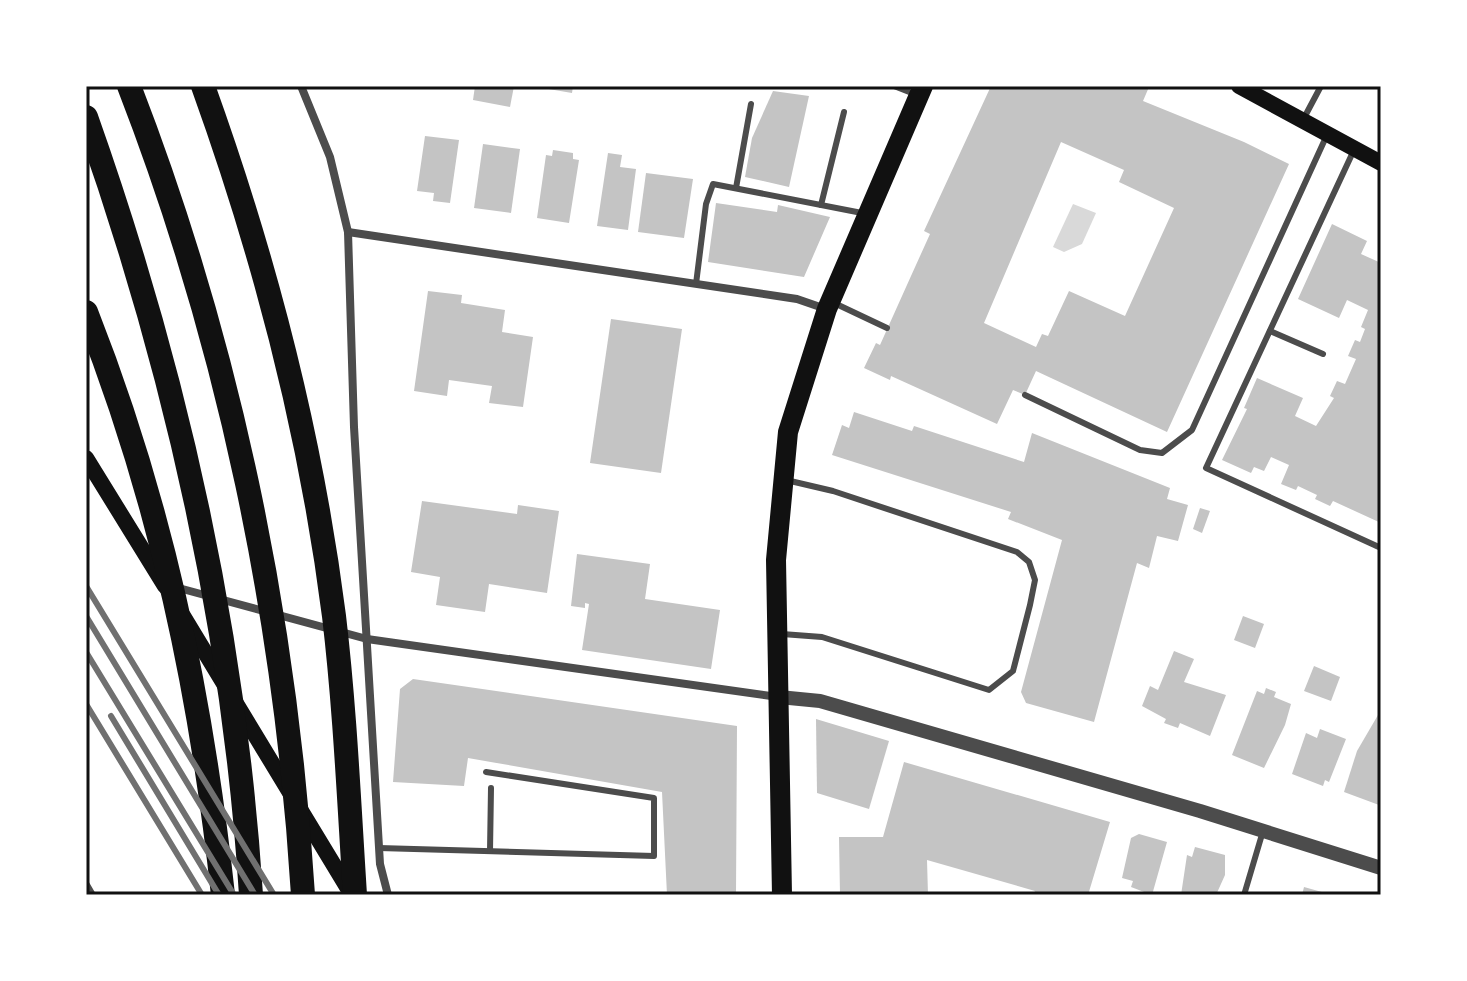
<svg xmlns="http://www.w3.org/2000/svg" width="1467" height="981" font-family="Barlow,sans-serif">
<rect width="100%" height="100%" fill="#fff"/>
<path fill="#d9d9d9" d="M 1073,204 L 1096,213 L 1082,244 L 1064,252 L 1053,247 Z"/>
<g fill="#c4c4c4" fill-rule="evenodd">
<path d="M 475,86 L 514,86 L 510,107 L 473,100 Z"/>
<path d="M 531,86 L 573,86 L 572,93 Z"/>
<path d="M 991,86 L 1146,86 L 1149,87 L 1143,101 L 1244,142 L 1289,164 L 1167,432 L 1036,371 L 1025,395 L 1013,390 L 997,424 L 891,376 L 890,380 L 864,368 L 876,343 L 880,345 L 911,276 L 930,234 L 924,231 ZM 1061,142 L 1124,170 L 1119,182 L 1174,208 L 1125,316 L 1069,291 L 1048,336 L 1042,334 L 1036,347 L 984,323 Z"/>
<path d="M 773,91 L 809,96 L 789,187 L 745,177 L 752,138 Z"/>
<path d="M 425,136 L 459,140 L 450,203 L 433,201 L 434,193 L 417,191 Z"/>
<path d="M 483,144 L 520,149 L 511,213 L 474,208 Z"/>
<path d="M 553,150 L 573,153 L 573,159 L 579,160 L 569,223 L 537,218 L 546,155 L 552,156 Z"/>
<path d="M 608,153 L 622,155 L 620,167 L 636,169 L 628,230 L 597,226 Z"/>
<path d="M 646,173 L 693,179 L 684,238 L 638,232 Z"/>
<path d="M 716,203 L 777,212 L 778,205 L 830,217 L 804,277 L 708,262 Z"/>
<path d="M 1332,224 L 1367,241 L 1361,254 L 1381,263 L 1381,523 L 1333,501 L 1330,506 L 1315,499 L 1317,495 L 1298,486 L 1296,490 L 1281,484 L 1289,465 L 1271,457 L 1264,471 L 1254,467 L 1251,473 L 1222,460 L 1247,409 L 1244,408 L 1257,378 L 1303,398 L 1295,416 L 1316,426 L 1334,398 L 1330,396 L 1337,381 L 1345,384 L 1356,359 L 1348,356 L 1355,340 L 1360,342 L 1365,329 L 1361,327 L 1368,310 L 1347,300 L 1339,318 L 1298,299 Z"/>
<path d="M 428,291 L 462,295 L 461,303 L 505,310 L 502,332 L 533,337 L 523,407 L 489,403 L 492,386 L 449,380 L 447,396 L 414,391 Z"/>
<path d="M 611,319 L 682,329 L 661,473 L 590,463 Z"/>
<path d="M 854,412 L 912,431 L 914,426 L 1024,462 L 1032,433 L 1170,488 L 1167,499 L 1188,505 L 1178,541 L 1157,536 L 1149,568 L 1137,563 L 1094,722 L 1026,703 L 1021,692 L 1062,540 L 1008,519 L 1011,512 L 832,455 L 842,425 L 849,428 Z"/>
<path d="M 422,501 L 517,514 L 518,505 L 559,511 L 547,593 L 489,584 L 485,612 L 436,605 L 440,577 L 411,572 Z"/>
<path d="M 1200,508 L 1210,511 L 1202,533 L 1193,529 Z"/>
<path d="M 577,554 L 650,564 L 645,599 L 720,610 L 711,669 L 582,650 L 589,604 L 585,603 L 585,608 L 571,606 Z"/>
<path d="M 1243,616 L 1264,624 L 1255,648 L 1234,640 Z"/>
<path d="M 1174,651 L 1194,659 L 1184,682 L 1226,695 L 1210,736 L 1180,723 L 1178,728 L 1164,723 L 1166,719 L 1142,706 L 1150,686 L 1158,690 Z"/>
<path d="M 1314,666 L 1340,677 L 1331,701 L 1304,691 Z"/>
<path d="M 413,679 L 737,726 L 736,895 L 667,895 L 662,792 L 468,758 L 464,786 L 393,782 L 400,689 Z"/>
<path d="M 1266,688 L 1276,692 L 1274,697 L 1291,704 L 1285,725 L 1264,768 L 1232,755 L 1257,691 L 1264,694 Z"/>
<path d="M 1378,715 L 1381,716 L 1379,805 L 1344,792 L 1357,751 Z"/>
<path d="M 816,719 L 889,741 L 869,809 L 817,793 Z"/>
<path d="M 1320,729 L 1346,739 L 1329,782 L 1325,780 L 1323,786 L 1292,774 L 1306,733 L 1317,738 Z"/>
<path d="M 904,762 L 1110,822 L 1088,895 L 1033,895 L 1035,891 L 927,860 L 928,895 L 840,895 L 839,837 L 883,837 Z"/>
<path d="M 1139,834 L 1167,842 L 1152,895 L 1131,887 L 1133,881 L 1122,878 L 1131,838 Z"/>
<path d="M 1195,847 L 1225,855 L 1225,875 L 1216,895 L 1181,895 L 1187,855 L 1192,857 Z"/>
<path d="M 1304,887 L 1329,894 L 1329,895 L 1302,895 Z"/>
</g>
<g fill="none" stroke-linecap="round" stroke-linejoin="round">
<g stroke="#4c4c4c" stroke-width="6">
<path d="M 894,86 L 917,95"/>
<path d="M 1304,118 L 1321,86"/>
<path d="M 1353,152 L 1206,468 L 1381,548"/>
<path d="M 736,188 L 751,104"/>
<path d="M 821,205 L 844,112"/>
<path d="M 696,284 L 706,204 L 713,184 L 862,213"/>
<path d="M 832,302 L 887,328"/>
<path d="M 1270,331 L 1323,354"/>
<path d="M 1025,395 L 1140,450 L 1162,453 L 1192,430 L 1326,137"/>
<path d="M 782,634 L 822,637 L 989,690 L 1013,671 L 1030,605 L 1035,580 L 1029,562 L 1017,552 L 833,491 L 786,480"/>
<path d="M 379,848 L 654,856 L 654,798 L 486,772"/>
<path d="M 490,851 L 491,788"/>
<path d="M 86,883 L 93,895"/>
<path d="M 1244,895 L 1263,831"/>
</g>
<g stroke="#4c4c4c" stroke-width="8">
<path d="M 301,86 L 330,157 L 348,232 L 354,427 L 380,864 L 388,895"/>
<path d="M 348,232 L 797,299 L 826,309"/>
<path d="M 175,587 L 367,639 L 778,697"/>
</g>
<path stroke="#4c4c4c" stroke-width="14" d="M 779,697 L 820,701 L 1200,811 L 1381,868"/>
<g stroke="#111" stroke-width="16">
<path d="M 1239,86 L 1381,163"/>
<path d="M 86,458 L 165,586"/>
<path d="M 183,616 L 352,895"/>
</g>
<path stroke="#111" stroke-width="20" d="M 782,895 L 776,560 L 788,432 L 827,309 L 923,86"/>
<g stroke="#111" stroke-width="24">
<path d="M 129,86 C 229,344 286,619 303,895"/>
<path d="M 203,86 C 265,258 311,435 334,616 C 345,709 349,802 355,895"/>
<path d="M 86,117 C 175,368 234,628 251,895"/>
<path d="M 86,312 C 161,502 201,692 223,895"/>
</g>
<g stroke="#707070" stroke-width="6">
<path d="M 86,586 L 274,895"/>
<path d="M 86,616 L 255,895"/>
<path d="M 86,652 L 234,895"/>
<path d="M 86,704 L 202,895"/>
<path d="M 111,716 L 219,895"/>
</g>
</g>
<rect width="1467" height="981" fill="none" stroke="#ffffff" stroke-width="176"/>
<rect x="88" y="88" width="1291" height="805" fill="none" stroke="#111" stroke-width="3"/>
</svg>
